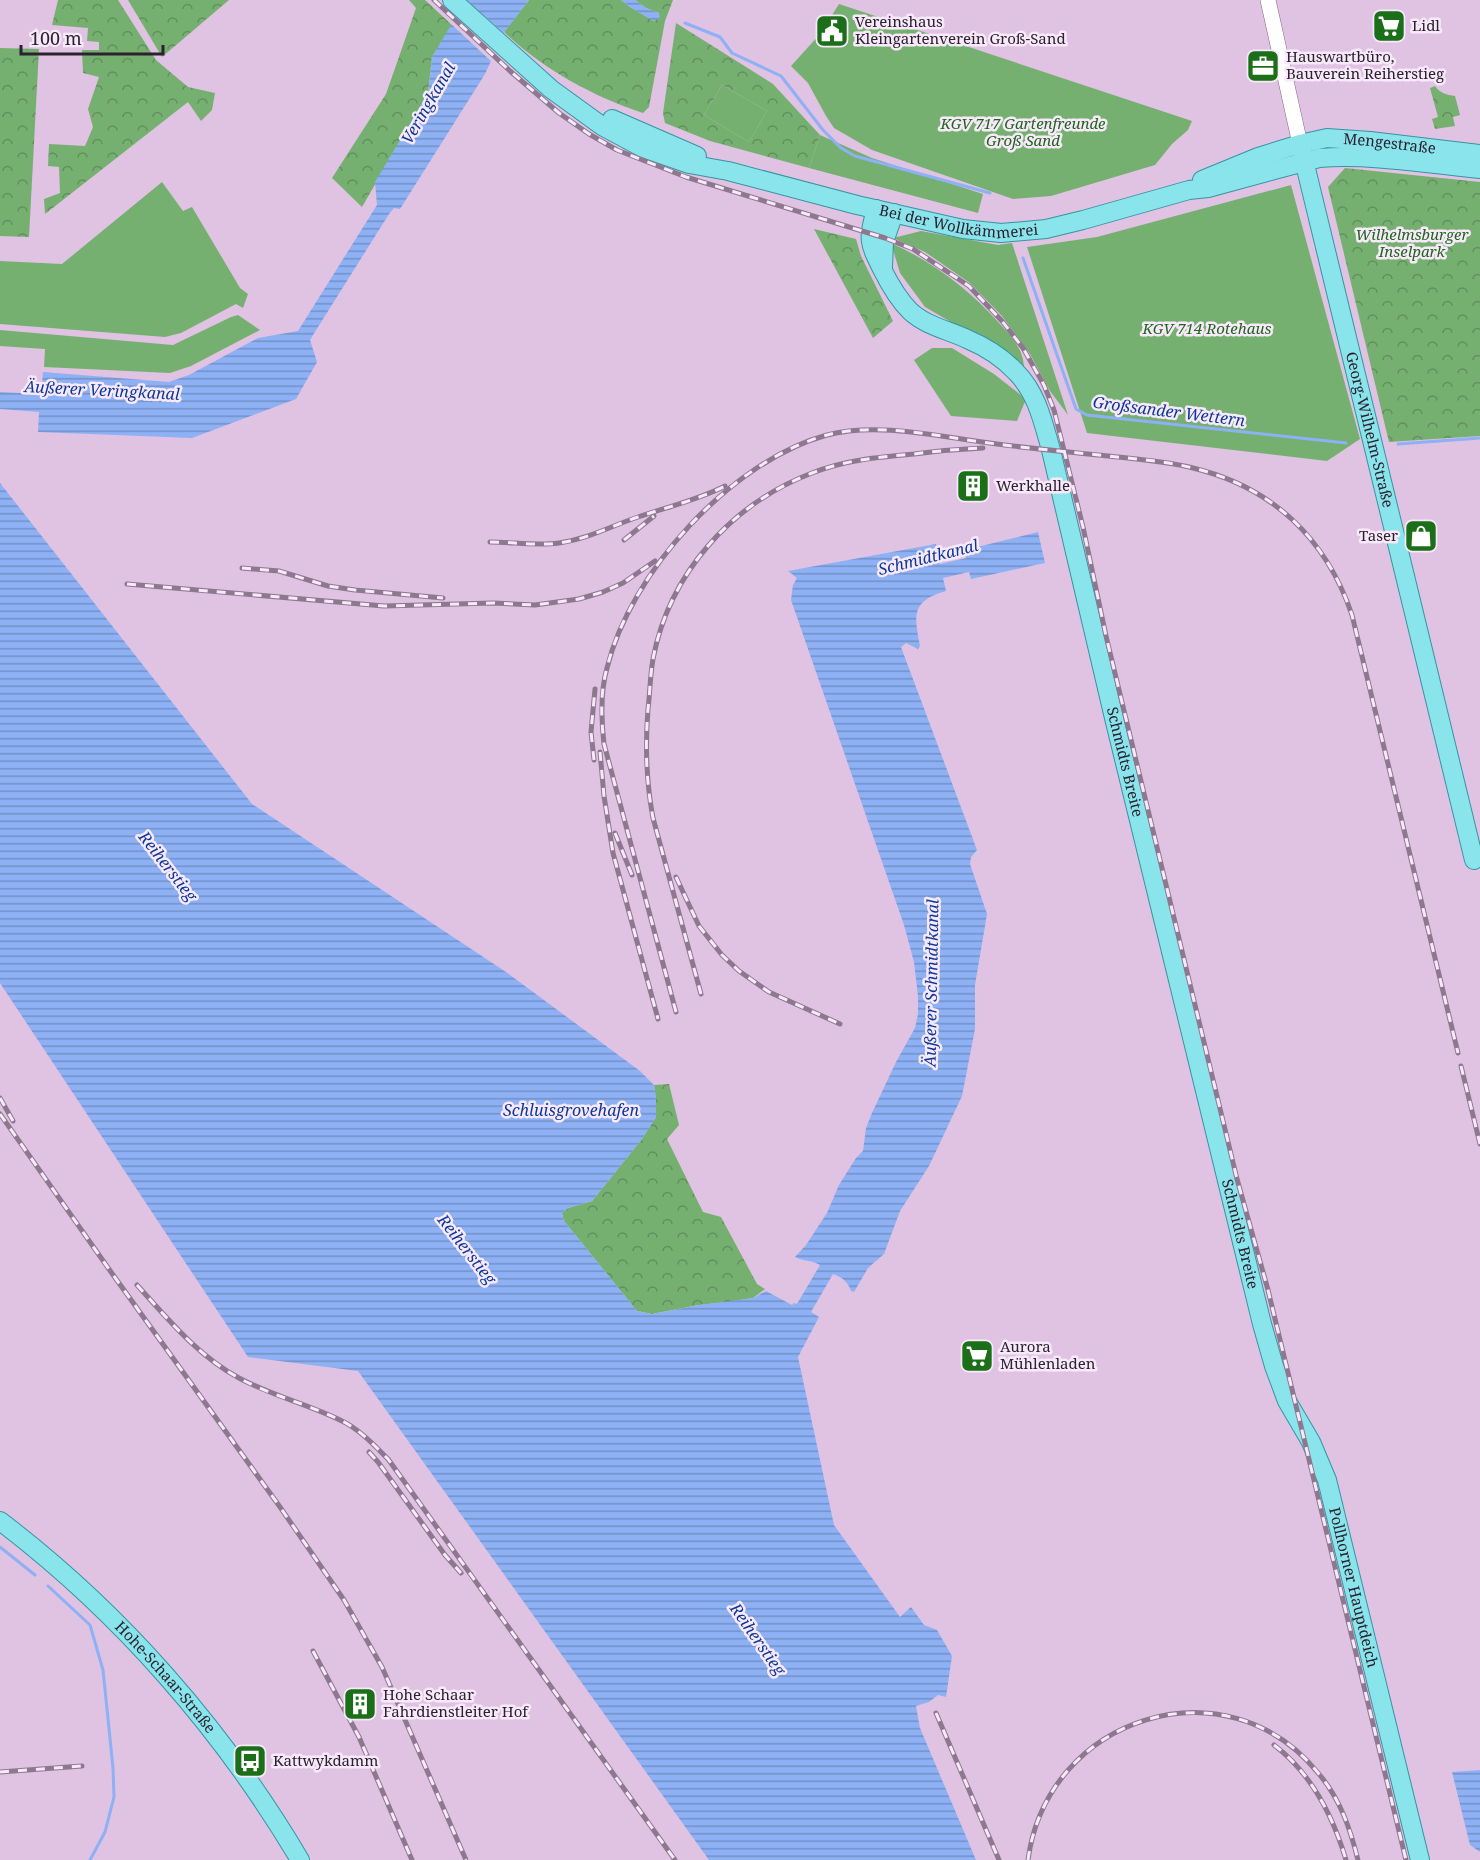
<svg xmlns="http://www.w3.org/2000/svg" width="1480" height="1860" font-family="'Noto Serif',serif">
<defs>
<pattern id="forest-crowns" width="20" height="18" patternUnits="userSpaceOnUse" patternTransform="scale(1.5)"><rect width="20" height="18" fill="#76b071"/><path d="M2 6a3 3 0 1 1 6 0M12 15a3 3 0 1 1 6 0" fill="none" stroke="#618f5d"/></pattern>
<pattern id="water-rules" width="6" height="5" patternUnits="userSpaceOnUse" patternTransform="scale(1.5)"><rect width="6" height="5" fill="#8db1f4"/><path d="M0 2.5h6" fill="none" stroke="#7390c6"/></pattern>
</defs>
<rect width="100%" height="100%" fill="#e0c2e3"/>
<g fill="#76b071">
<path d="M 839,4 L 1192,121 L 1188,130 L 1172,144 L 1155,165 L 1051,196 L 1013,199 L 872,150 L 834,128 L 826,116 L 808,83 L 791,66 L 820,34 Z"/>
<path d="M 722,85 L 767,111 L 749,142 L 704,115 Z"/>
<path d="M 820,135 L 872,158 L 983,194 L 978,213 L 809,168 Z"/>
<path d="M 162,182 L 183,211 L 192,207 L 240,288 L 248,294 L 243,308 L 236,304 L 181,333 L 165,337 L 0,324 L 0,261 L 62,264 Z"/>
<path d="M 1291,185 L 1360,439 L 1327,461 L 1087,433 L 1027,247 L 1097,237 Z"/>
<path d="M 921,231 L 998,245 L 1012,243 L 1068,415 L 1050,391 L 1030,354 L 1002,316 L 970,283 L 925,252 L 893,238 Z"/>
<path d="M 891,243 C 933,262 969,289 1000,324 C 1012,337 1023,349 1024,367 L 1009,352 L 963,329 L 925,307 L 900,273 Z"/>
<path d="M 238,315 L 260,330 L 191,366 L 170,373 L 44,367 L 45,349 L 0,346 L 0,330 L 173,345 L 231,317 Z"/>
<path d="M 932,348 L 952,348 L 994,374 L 1026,399 L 1017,421 L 951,416 L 914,360 Z"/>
</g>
<g fill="url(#forest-crowns)" fill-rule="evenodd">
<path d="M 58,0 L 118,0 L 156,60 L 188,87 L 215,93 L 212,110 L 201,121 L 188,102 L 45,214 L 44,199 L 60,193 L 59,167 L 48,166 L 49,144 L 85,146 L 93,127 L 88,109 L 99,77 L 83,73 L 82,50 L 99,50 L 99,42 L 87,41 L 88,28 L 52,25 Z"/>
<path d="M 128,0 L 229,0 L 162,57 Z"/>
<path d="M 409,0 L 425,0 L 452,25 L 432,57 L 428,93 L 362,207 L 332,178 L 386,94 L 416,8 Z"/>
<path d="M 529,0 L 621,0 L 630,7 L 654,21 L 659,13 L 646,8 L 635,0 L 673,0 L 665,21 L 649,107 L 643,113 C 592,96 543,69 504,32 Z"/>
<path d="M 676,23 L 773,84 L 820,135 L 809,168 L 710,141 L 665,123 L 663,113 ZM 722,85 L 767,111 L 749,142 L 704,115 Z"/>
<path d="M 0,48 L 39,49 L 29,237 L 0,236 Z"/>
<path d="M 1435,86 C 1440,93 1447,95 1455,96 L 1460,115 L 1453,117 L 1455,126 L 1435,129 L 1432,119 L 1438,117 L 1430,88 Z"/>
<path d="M 1345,168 L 1480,182 L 1480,436 L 1389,442 L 1328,187 Z"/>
<path d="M 814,229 L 856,239 L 861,256 L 893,321 L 873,338 Z"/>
<path d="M 669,1084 L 679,1125 L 667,1139 L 703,1212 L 721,1217 L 757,1284 L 765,1289 L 753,1298 L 728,1302 L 699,1305 L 652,1314 L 637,1311 L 564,1221 L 562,1213 L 568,1208 L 592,1201 L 642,1139 L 656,1117 L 656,1099 L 654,1085 Z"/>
</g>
<g fill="url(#water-rules)">
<path d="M 466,0 L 529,0 L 504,32 L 485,74 L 400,209 L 394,208 L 389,214 L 313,335 L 310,340 L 317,362 L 296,399 L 192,438 L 38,432 L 39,412 L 0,409 L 0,392 L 41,394 L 43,372 L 169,382 L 189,375 L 258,338 L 298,331 L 377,205 L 375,182 L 428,93 L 432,57 Z"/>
<path d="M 621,0 L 635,0 L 646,8 L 659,13 L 660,18 L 654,21 L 630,7 Z"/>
<path d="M 0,483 L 252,804 L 506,972 L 640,1071 L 654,1085 L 656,1099 L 656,1117 L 642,1139 L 592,1201 L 568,1208 L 562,1213 L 564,1221 L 637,1311 L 652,1314 L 699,1305 L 753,1298 L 766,1291 L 792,1305 L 794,1303 L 797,1304 L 820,1265 C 810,1259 805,1262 795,1257 L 806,1245 L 827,1213 L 839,1185 L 856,1158 L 863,1151 L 866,1128 L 872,1113 L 896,1062 L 915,1028 L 918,1014 L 918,996 L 914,962 L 904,925 L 791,600 L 793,585 L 797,578 L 788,571 L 936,544 L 940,564 L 966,558 L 965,550 L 1038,532 L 1045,563 L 971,579 L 969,572 L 943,578 L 946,591 C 911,601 914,615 920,646 L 918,649 L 906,643 L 901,647 L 977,850 L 971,857 L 970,864 L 987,914 L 975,985 L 975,1029 L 962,1096 L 929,1166 L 900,1211 L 884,1254 L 868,1268 L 854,1292 L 851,1291 C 848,1282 842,1277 833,1274 L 811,1312 L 819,1317 L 798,1357 L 834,1525 L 900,1617 L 911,1607 L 924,1625 L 937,1630 L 952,1656 L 946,1697 L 938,1695 L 929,1702 L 916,1706 L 920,1728 L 976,1860 L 709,1860 L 358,1371 L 248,1357 L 0,983 Z"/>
<path d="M 1480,1770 L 1480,1852 L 1470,1845 L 1452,1772 Z"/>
</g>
<path fill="#e0c2e3" d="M 463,0 L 467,0 L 506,35 L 493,63 L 450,23 Z"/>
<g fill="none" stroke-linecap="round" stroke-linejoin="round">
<g stroke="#8db1f4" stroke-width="3">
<path d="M 685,23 L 720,37 L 732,53 L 781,76 L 823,130 L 841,148 L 855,156 L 990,193"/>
<path d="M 1023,258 L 1076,409 L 1087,415 L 1346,443"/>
<path d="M 1398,444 L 1480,438"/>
<path d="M 0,1547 L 35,1575"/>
<path d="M 48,1586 L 90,1625 L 103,1670 L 113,1768 L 114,1797 L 105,1832 L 90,1860"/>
</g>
<defs>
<path id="minor" d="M 1268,0 L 1300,144"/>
<g id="major">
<path id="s1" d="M 452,0 L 551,89 L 602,126 L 643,148 L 689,164 L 728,171 L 857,205 L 963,229 L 1001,233 L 1046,229 L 1083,220 L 1189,190 L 1208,188 L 1319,158 C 1372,154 1428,164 1480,169"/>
<path d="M 612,119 L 697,156"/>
<path id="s2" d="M 1300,144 L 1474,860"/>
<path id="s3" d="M 1202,180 L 1258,157 L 1300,144 L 1327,138 L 1370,141 L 1480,154"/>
<path id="s4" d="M 876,209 C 868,240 868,241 882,269 C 890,285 898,299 910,311 C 926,326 948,330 967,339 C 986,347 1002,357 1016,372 C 1037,393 1043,422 1051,450 L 1114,718 L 1262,1324 L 1274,1366 L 1287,1401 L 1311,1442 L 1327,1480 L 1420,1860"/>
<path d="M 883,267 L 884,242 L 894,213"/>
<path id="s5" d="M 0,1521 C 120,1612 223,1730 300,1860"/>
</g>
</defs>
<use href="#minor" stroke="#806684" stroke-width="16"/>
<use href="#major" stroke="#3694a0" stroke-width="20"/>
<use href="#minor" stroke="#fff" stroke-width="15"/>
<use href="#major" stroke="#89e4eb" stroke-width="18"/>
<defs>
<g id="rail">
<path d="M 434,0 L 510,71 L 559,113 L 589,134 L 617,150 L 686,177 L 885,238 L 913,249 L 969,286 L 1002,321 L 1023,348 L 1044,385 L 1054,410 L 1083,527 L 1106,636 L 1237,1179 L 1268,1290 L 1406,1860"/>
<path d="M 624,540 L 654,516"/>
<path d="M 490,542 C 513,542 536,546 559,543 C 588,539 611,526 638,517 C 667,507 698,500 725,486"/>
<path d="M 242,568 L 279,571 L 328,586 L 355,590 L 443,598"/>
<path d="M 127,584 L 384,606 L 493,603 L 535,605 L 579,599 L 603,592 L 623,583 L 655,561"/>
<path d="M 600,752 L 604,796 L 613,853 L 658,1019"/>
<path d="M 594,760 L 591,732 L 595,689"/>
<path d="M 615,833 L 632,875"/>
<path d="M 676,877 L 699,926 L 722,955 L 739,971 L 769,992 L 840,1024"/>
<path d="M 701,994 L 653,818 C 646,781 645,747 648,709 C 650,693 650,676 653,659 C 669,574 731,504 812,473 C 845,460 879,457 914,454 C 937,451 960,449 983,448"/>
<path d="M 676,1012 L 604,744 C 601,718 600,693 607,668 C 630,573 731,461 827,435 C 880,421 944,438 997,444 C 1034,449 1071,452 1108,456 C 1136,459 1165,461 1193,468 C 1272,487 1326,538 1352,615 L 1458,1053"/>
<path d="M 1461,1066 L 1480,1144"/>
<path d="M 0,1098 L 13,1121"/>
<path d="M 0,1114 L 111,1272 L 280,1507 L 344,1600 L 382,1667 L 466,1860"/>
<path d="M 137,1285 C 168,1319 198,1356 239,1378 C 272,1396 308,1404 342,1421 C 359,1429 374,1445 388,1459 L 675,1860"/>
<path d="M 369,1452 L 378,1462 L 445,1555 L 461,1573"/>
<path d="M 313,1651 L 359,1737 L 412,1860"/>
<path d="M 936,1713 L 999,1860"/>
<path d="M 1274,1745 C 1311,1773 1333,1816 1346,1860"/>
<path d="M 0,1772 L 82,1766"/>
<path d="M 1028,1860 C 1047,1716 1227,1659 1319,1774 C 1340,1799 1350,1828 1358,1860"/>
</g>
</defs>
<use href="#rail" stroke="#8d7890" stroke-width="5"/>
<use href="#rail" stroke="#f8e9fa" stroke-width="3" stroke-dasharray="9" stroke-linecap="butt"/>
</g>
<defs>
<symbol id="supermarket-square" viewBox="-11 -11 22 22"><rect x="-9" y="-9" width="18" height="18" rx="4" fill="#1b6f18" stroke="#f8e9fa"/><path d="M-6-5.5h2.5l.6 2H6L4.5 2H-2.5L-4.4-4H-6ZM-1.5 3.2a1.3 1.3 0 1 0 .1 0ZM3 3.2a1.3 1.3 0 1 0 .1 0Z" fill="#fff"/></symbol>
<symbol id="civic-square" viewBox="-11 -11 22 22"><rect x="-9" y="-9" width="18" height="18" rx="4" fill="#1b6f18" stroke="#f8e9fa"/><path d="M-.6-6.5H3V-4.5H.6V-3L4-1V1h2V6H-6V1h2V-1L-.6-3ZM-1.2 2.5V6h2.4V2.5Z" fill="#fff"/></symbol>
<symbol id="office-square" viewBox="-11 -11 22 22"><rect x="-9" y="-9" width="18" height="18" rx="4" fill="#1b6f18" stroke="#f8e9fa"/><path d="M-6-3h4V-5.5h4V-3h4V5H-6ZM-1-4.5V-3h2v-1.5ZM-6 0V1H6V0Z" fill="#fff"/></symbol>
<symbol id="building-square" viewBox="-11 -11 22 22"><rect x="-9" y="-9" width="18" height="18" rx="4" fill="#1b6f18" stroke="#f8e9fa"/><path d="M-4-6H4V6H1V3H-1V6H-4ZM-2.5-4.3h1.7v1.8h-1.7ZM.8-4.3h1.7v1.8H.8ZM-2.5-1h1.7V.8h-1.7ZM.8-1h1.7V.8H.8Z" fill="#fff"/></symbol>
<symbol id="shop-square" viewBox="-11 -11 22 22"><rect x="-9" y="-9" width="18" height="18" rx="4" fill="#1b6f18" stroke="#f8e9fa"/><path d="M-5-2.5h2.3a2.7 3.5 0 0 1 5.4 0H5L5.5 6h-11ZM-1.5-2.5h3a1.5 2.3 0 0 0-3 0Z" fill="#fff"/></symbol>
<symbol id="bus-square" viewBox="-11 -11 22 22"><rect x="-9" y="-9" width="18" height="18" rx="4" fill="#1b6f18" stroke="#f8e9fa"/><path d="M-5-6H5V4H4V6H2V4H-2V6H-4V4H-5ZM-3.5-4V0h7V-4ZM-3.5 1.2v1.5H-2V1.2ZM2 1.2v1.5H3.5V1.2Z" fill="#fff"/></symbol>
</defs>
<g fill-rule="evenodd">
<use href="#supermarket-square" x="1370" y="7" width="38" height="38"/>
<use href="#civic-square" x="813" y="12" width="38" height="38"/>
<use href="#office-square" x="1244" y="47" width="38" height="38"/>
<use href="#building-square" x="954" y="467" width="38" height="38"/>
<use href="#shop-square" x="1402" y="517" width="38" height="38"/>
<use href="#supermarket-square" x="958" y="1337" width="38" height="38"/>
<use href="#building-square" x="341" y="1685" width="38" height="38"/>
<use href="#bus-square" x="231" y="1742" width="38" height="38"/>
</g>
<g text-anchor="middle" stroke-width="5" stroke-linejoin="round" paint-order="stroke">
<g font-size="15" fill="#2c212e" stroke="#f8e9fa" text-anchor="start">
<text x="855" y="27">Vereinshaus<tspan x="855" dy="17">Kleingartenverein Groß-Sand</tspan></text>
<text x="1412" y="31">Lidl</text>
<text x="1286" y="62">Hauswartbüro,<tspan x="1286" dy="17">Bauverein Reiherstieg</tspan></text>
<text x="996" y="491">Werkhalle</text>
<text x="1398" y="541" text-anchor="end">Taser</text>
<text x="1000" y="1352">Aurora<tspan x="1000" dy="17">Mühlenladen</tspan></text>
<text x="383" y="1700">Hohe Schaar<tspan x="383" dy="17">Fahrdienstleiter Hof</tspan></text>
<text x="273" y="1766">Kattwykdamm</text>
</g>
<g font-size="15" font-style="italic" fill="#1f661c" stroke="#f8e9fa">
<text x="1023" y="129">KGV 717 Gartenfreunde<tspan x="1023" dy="17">Groß Sand</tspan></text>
<text x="1412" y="240">Wilhelmsburger<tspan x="1412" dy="17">Inselpark</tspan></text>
<text x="1207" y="334">KGV 714 Rotehaus</text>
</g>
<g font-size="15" fill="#2c212e" stroke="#f8e9fa">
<text dy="5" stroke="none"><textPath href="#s3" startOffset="195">Mengestraße</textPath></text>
<text dy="5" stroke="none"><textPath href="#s1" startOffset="568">Bei der Wollkämmerei</textPath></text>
<text dy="5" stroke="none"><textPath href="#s2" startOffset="294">Georg-Wilhelm-Straße</textPath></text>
<text dy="5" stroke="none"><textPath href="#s4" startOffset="644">Schmidts Breite</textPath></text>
<text dy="5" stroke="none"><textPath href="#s4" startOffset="1130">Schmidts Breite</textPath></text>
<text dy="5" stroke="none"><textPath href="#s4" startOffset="1503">Pollhorner Hauptdeich</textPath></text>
<text dy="5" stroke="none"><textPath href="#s5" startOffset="228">Hohe-Schaar-Straße</textPath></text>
</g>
<g font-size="16" font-style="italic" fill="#0c3997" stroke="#f8e9fa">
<text transform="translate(428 103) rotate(-60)" y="6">Veringkanal</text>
<text transform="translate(102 390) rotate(3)" y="6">Äußerer Veringkanal</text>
<text transform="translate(1169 411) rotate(7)" y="6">Großsander Wettern</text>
<text transform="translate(928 557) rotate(-14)" y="6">Schmidtkanal</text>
<text transform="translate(168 866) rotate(52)" y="6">Reiherstieg</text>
<text transform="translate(931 983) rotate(-89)" y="6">Äußerer Schmidtkanal</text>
<text x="571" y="1116">Schluisgrovehafen</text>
<text transform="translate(467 1249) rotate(52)" y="6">Reiherstieg</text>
<text transform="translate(758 1639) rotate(55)" y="6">Reiherstieg</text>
</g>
</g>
<path d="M21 45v9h142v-9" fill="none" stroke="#2c212e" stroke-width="3"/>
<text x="30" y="45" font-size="18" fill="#2c212e" stroke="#f8e9fa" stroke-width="4.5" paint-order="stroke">100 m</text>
</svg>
